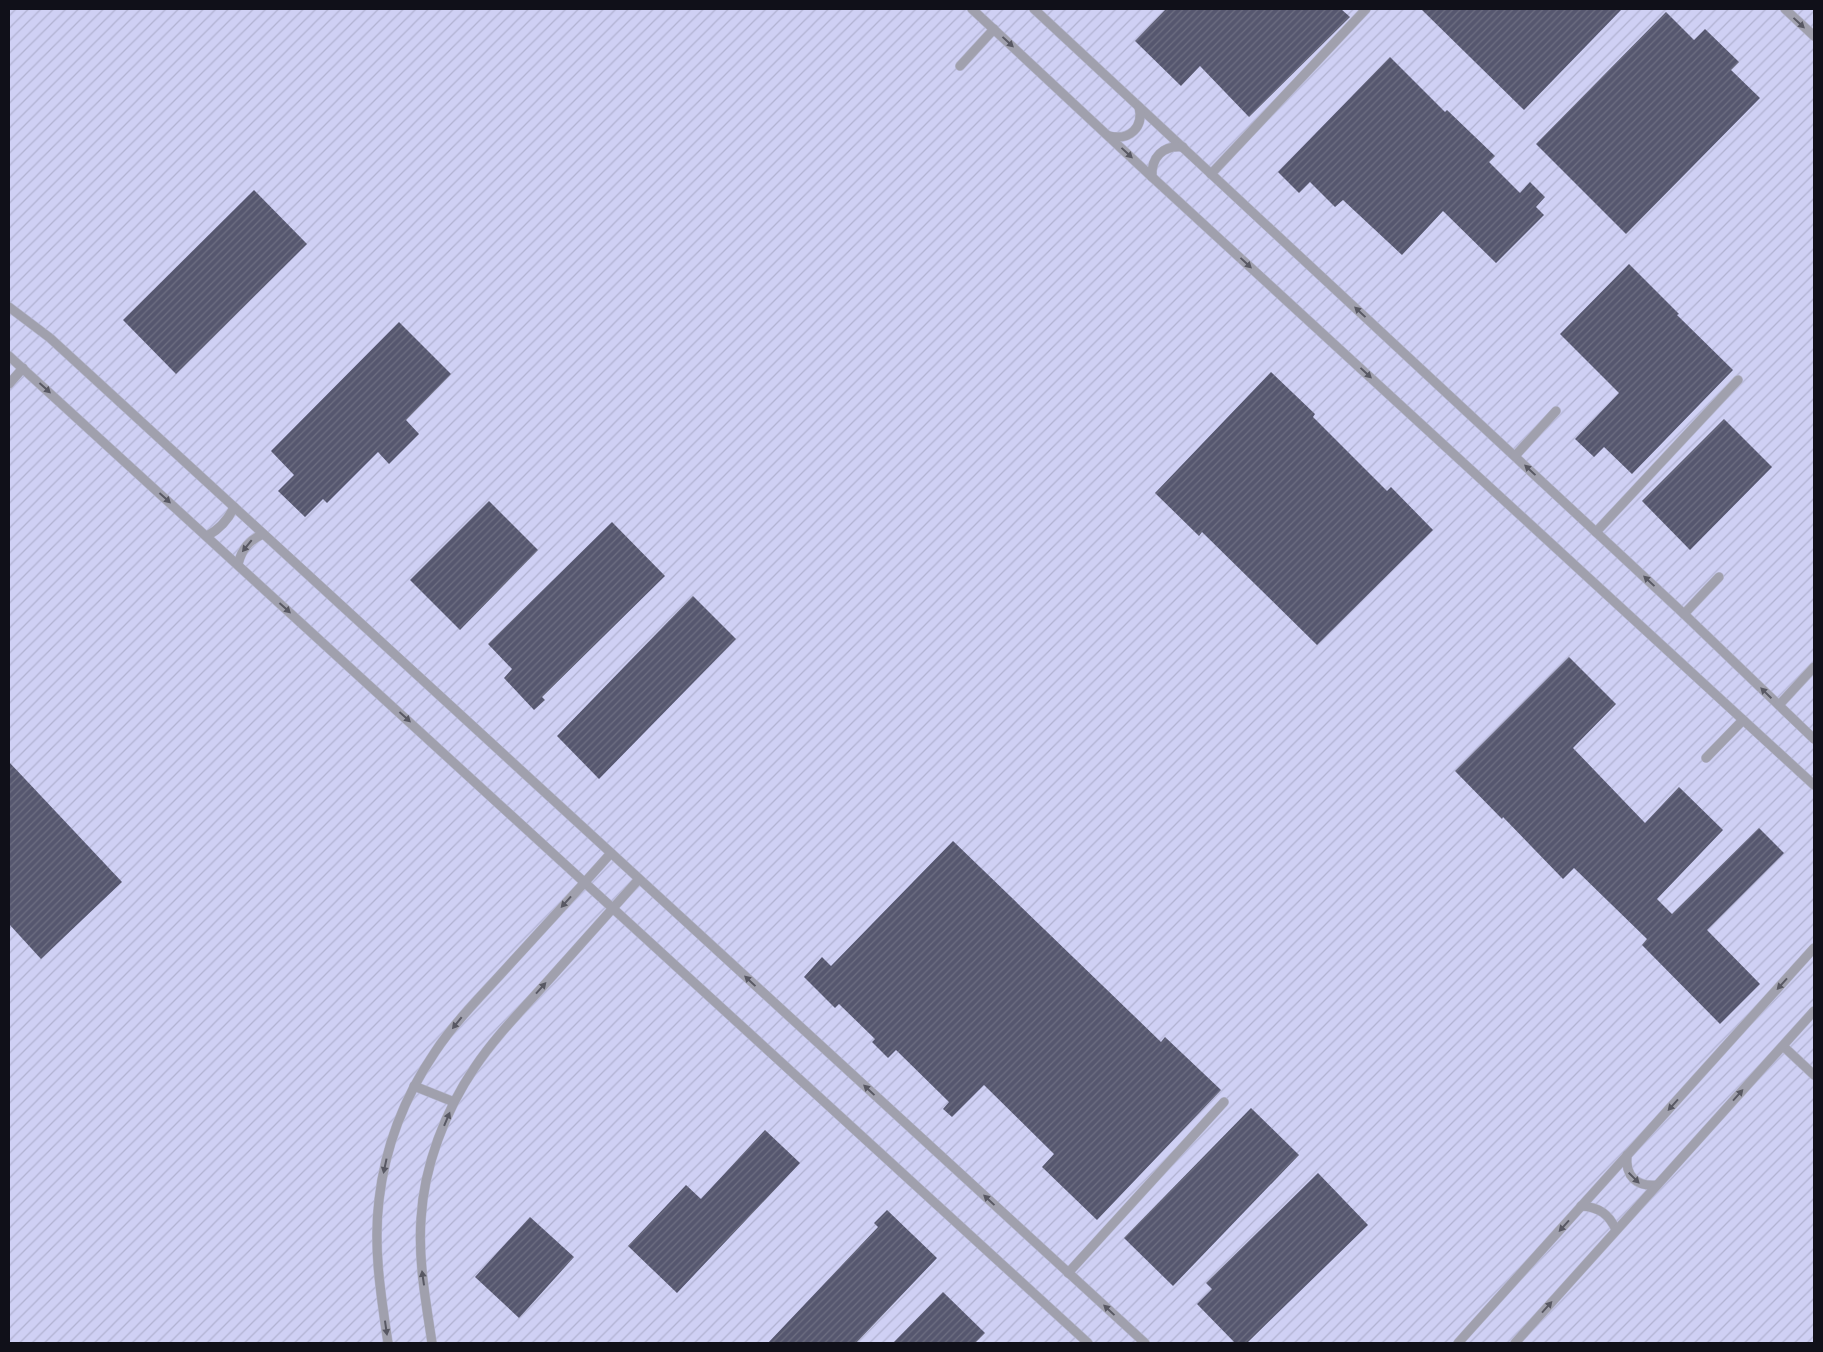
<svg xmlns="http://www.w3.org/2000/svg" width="1823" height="1352" font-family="'DM Sans',sans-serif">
<defs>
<pattern id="industrial-furrows" width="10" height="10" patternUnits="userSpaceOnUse" patternTransform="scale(1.25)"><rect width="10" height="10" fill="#cfd0f4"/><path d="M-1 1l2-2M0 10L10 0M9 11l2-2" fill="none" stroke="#b1b2d1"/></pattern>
<pattern id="building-hatch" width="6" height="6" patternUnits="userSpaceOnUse" patternTransform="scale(1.25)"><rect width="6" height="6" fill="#56576f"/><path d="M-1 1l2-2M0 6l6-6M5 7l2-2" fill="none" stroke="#6e6f82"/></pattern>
</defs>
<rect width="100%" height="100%" fill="#dcddfa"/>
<rect fill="url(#industrial-furrows)" x="9" y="9" width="1805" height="1334"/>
<g fill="url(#building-hatch)">
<path d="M 1166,9 L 1341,9 L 1350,17 L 1249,117 L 1200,66 L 1181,86 L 1135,41 Z"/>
<path d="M 1421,9 L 1622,9 L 1524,110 Z"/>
<path d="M 1666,12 L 1694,40 L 1705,29 L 1739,62 L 1731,70 L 1760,98 L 1626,234 L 1536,144 Z"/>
<path d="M 1390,57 L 1445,112 L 1447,110 L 1495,156 L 1489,162 L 1520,193 L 1530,182 L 1545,197 L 1536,207 L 1544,215 L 1496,263 L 1443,211 L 1402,255 L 1343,200 L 1335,207 L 1310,182 L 1299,193 L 1278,172 Z"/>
<path d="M 254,190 L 307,244 L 176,374 L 123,320 Z"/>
<path d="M 1629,264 L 1679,314 L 1677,315 L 1733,370 L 1632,474 L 1604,447 L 1594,457 L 1575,439 L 1619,393 L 1560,334 Z"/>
<path d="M 399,322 L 451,374 L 406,420 L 419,434 L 389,464 L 378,452 L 327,503 L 323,499 L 305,517 L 278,491 L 294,475 L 271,451 Z"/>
<path d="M 1271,372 L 1315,414 L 1313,417 L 1387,491 L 1391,487 L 1433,530 L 1317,645 L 1202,532 L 1199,536 L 1155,493 Z"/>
<path d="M 1724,419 L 1772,467 L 1690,550 L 1642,501 Z"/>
<path d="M 489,501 L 538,550 L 460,630 L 410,580 Z"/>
<path d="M 612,522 L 665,576 L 542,697 L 545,700 L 534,710 L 504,678 L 512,669 L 488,644 Z"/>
<path d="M 693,596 L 736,639 L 599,779 L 557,736 Z"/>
<path d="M 1569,657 L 1616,704 L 1573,748 L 1645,823 L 1679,787 L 1723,830 L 1657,899 L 1672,914 L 1759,828 L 1784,853 L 1707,930 L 1760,984 L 1720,1024 L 1642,945 L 1647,939 L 1574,868 L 1563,879 L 1503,817 L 1502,819 L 1455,771 Z"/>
<path d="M 9,762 L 122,882 L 41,959 L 9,924 Z"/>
<path d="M 953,841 L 1161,1042 L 1165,1037 L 1221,1090 L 1097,1220 L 1042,1167 L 1054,1154 L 984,1085 L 952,1117 L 943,1109 L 949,1102 L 896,1050 L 888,1058 L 872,1042 L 875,1039 L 839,1004 L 835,1008 L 804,977 L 822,957 L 831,966 Z"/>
<path d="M 1251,1108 L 1299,1155 L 1173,1286 L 1124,1238 Z"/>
<path d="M 765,1130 L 800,1163 L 677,1293 L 628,1246 L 686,1185 L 701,1199 Z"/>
<path d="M 1318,1173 L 1368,1225 L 1247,1343 L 1235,1343 L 1197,1304 L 1212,1289 L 1206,1283 Z"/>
<path d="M 887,1210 L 937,1258 L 856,1343 L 768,1343 L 878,1227 L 874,1223 Z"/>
<path d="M 530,1217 L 574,1257 L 519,1318 L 475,1277 Z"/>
<path d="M 943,1292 L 985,1333 L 975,1343 L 893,1343 Z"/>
</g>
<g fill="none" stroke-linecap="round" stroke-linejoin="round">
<defs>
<g id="lane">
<path d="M 972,9 L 1152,177 L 1814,785"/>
<path d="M 1034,9 L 1684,614 L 1814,739"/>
<path d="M 1785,9 L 1814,36"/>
<path d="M 960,66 L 994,29"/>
<path d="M 1109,136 C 1130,141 1144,127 1139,107"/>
<path d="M 1211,174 L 1366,9"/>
<path d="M 1152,177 C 1151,157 1163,145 1183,147"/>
<path d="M 9,307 L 50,338 L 1145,1343"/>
<path d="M 9,356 L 1088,1343"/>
<path d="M 9,384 L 23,368"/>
<path d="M 1515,456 L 1556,411"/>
<path d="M 1596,532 L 1738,380"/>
<path d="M 207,536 C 220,529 228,520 234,507"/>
<path d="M 238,564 C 242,549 249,540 263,534"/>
<path d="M 1684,614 L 1719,577"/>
<path d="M 1779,705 L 1814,667"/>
<path d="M 1706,758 L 1743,720"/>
<path d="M 1783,1046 L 1814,1075"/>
<path d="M 414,1086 L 454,1102"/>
<path d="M 1627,1155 C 1625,1176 1636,1187 1657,1185"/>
<path d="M 1581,1206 C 1599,1207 1609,1214 1616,1230"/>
<path d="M 1068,1273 L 1224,1102"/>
<path d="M 388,1343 C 381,1296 373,1248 379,1200 C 385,1147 405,1096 435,1052 C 456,1020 485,992 511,963 C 545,926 578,890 611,853"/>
<path d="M 432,1343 C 426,1302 418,1261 421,1219 C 424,1166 445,1111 475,1067 C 495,1037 521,1011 546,983 C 577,948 608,914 639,879"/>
<path d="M 1458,1343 L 1814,948"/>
<path d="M 1515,1343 L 1814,1011"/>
</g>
</defs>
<use href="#lane" stroke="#b7b8d2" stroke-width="10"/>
<use href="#lane" stroke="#a0a0ad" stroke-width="9"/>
</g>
<defs><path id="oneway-solid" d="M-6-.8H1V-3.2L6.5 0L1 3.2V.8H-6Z" transform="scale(1.25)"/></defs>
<g fill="#585863">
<use href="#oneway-solid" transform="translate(1799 23) rotate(43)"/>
<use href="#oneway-solid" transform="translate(1008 42) rotate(43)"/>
<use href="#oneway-solid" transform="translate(1127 153) rotate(43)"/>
<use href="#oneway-solid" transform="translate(1246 263) rotate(43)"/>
<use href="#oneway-solid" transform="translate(1360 312) rotate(-137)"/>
<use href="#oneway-solid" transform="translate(1366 373) rotate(43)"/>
<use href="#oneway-solid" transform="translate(45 388) rotate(42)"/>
<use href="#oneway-solid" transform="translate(1530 470) rotate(-137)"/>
<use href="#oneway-solid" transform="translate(165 498) rotate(42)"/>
<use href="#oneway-solid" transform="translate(247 546) rotate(129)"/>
<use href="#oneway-solid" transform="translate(1649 581) rotate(-137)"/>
<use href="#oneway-solid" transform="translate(285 608) rotate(42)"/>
<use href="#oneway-solid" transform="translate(1766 693) rotate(-136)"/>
<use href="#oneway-solid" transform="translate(405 717) rotate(42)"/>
<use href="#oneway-solid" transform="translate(566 902) rotate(132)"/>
<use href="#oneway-solid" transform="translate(750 981) rotate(-137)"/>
<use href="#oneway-solid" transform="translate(1782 984) rotate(132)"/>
<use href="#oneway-solid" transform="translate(541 988) rotate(-48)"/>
<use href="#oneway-solid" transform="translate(457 1023) rotate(129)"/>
<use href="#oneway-solid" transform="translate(869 1090) rotate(-137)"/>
<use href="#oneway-solid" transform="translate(1738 1095) rotate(-48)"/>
<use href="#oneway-solid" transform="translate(1673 1105) rotate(132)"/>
<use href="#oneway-solid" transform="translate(447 1119) rotate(-67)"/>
<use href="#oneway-solid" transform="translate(385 1166) rotate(102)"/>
<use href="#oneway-solid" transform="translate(1634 1178) rotate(45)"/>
<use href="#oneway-solid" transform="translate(989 1200) rotate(-137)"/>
<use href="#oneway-solid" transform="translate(1564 1226) rotate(132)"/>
<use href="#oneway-solid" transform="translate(423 1278) rotate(-98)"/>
<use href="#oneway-solid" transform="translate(1547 1307) rotate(-48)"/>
<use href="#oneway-solid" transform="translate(1109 1310) rotate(-137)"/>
<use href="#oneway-solid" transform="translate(386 1328) rotate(82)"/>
</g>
<rect width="1823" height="1352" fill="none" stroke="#101019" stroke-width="20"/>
</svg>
